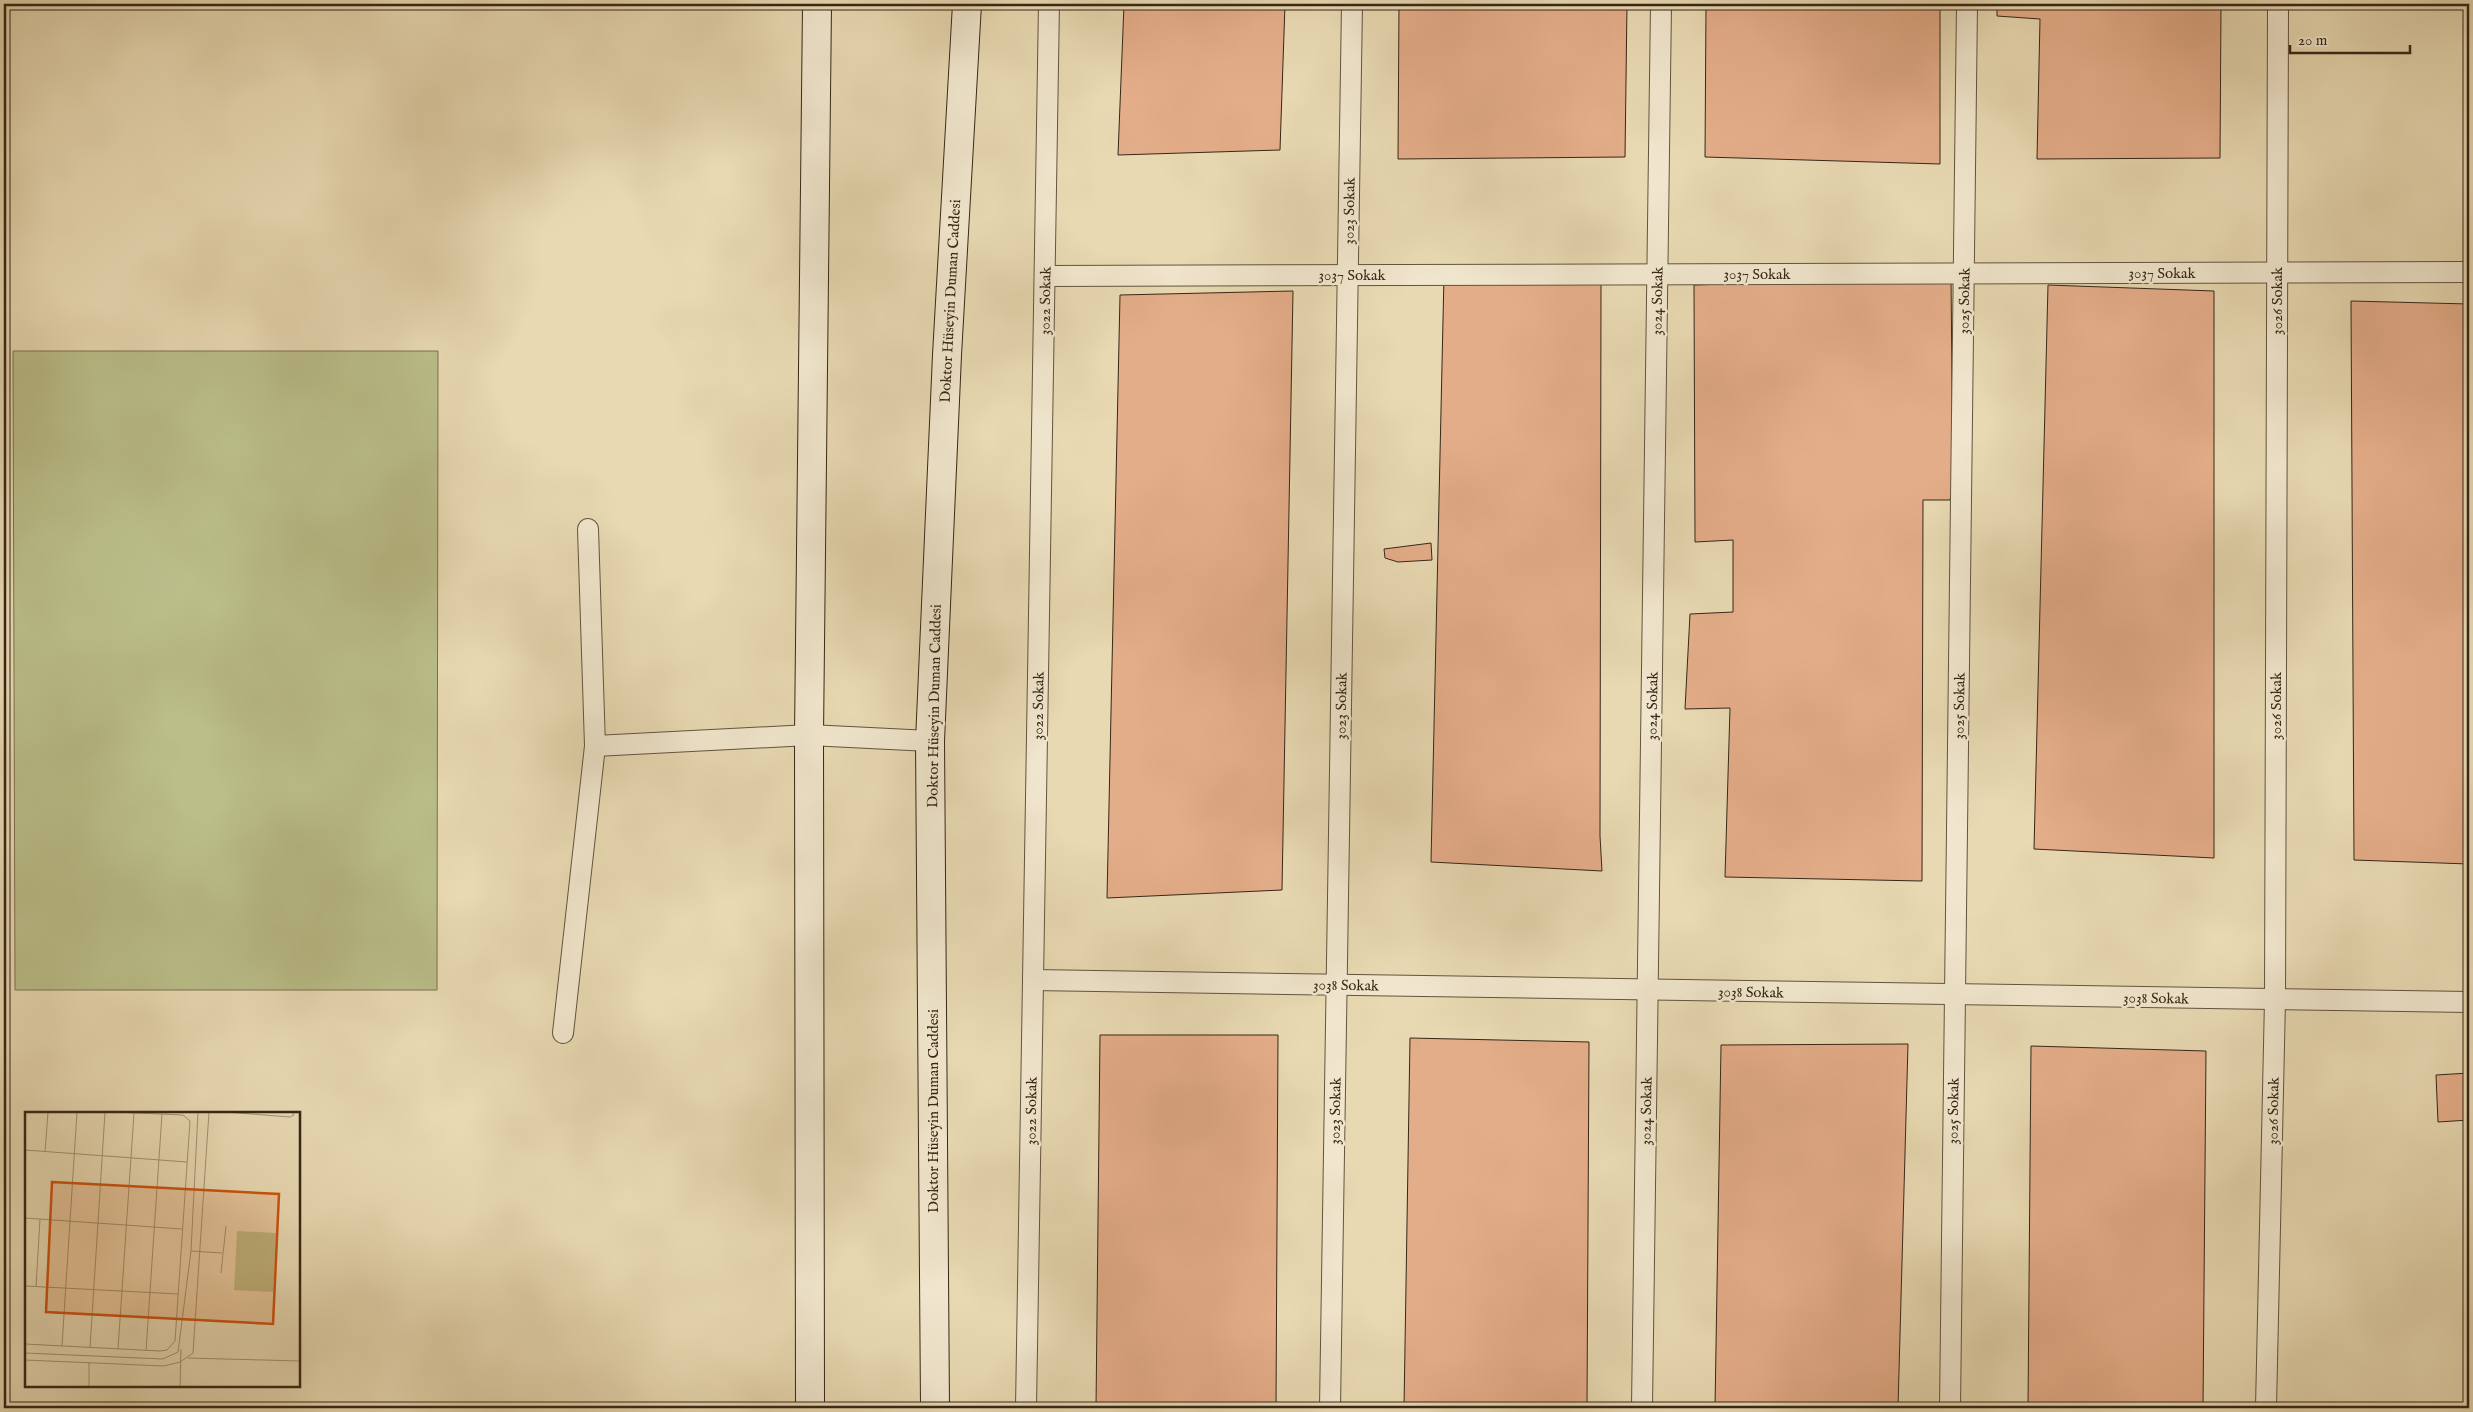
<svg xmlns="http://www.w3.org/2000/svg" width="2473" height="1412" font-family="'IM FELL English',serif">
<rect width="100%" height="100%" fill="#e8d9b2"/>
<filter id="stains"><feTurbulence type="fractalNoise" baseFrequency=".004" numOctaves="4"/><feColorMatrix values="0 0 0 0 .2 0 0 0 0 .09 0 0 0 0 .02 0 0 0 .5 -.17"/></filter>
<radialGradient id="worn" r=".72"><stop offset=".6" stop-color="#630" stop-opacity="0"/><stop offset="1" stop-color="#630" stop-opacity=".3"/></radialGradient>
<path fill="#babe89" stroke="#787250" d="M 13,351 L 438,351 L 437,990 L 15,990 Z"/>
<g fill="#e4ad89" stroke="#362717">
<path d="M 1124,4 L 1285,4 L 1280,150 L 1118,155 Z"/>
<path d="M 1399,4 L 1627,4 L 1625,157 L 1398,159 Z"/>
<path d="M 1706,4 L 1940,4 L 1940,164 L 1705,157 Z"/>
<path d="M 1997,4 L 2221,4 L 2220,158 L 2037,159 L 2040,19 L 1997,16 Z"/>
<path d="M 1444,275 L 1601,282 L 1600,836 L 1602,871 L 1431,862 Z"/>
<path d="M 1951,277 L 1953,486 L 1950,500 L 1923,500 L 1922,881 L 1725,877 L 1730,708 L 1685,709 L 1690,614 L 1733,612 L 1733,540 L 1695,542 L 1694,285 Z"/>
<path d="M 2048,285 L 2214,291 L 2214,858 L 2034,849 Z"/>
<path d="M 1293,291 L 1282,890 L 1107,898 L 1120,295 Z"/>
<path d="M 2351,301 L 2469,304 L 2469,864 L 2354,860 Z"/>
<path d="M 1431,543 L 1432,560 L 1398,562 L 1385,558 L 1384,549 Z"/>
<path d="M 1100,1035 L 1278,1035 L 1276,1408 L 1096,1408 Z"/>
<path d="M 1410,1038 L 1589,1042 L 1587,1408 L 1404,1408 Z"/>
<path d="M 1908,1044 L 1898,1408 L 1715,1408 L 1721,1045 Z"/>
<path d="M 2031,1046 L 2206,1051 L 2203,1408 L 2028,1408 Z"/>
<path d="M 2469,1073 L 2469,1120 L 2438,1122 L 2436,1075 Z"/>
</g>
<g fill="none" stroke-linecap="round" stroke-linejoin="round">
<defs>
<g id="lane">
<path d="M 1045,276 L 2469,272"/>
<path d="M 595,746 L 809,735 L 930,741"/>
<path d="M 1033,980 L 2469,1002"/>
<path d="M 563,1033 L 595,746 L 588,529"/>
<path d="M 1026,1408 L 1049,4"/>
<path d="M 1330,1408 L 1352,4"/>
<path d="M 1642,1408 L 1661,4"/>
<path d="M 1950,1408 L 1967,4"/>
<path d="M 2266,1408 L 2275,1000 L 2278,4"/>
</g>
<g id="secondary">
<path d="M 810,1408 L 809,735 L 817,4"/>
<path d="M 935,1408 L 930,741 L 947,355 L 967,4"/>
</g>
</defs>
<use href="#lane" stroke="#62543e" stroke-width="22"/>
<use href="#secondary" stroke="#362717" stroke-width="30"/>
<use href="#lane" stroke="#f0e6cd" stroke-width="20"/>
<use href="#secondary" stroke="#f0e6cd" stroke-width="28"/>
</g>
<g text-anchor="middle" stroke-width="5" stroke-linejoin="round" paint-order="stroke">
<g font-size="15" fill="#362717" stroke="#f0e6cd">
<text transform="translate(1349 211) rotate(-89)" y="5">3023 Sokak</text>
<text x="2162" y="278">3037 Sokak</text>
<text x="1757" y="279">3037 Sokak</text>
<text x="1352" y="280">3037 Sokak</text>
<text transform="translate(950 301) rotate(-87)" y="5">Doktor Hüseyin Duman Caddesi</text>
<text transform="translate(1045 301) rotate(-89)" y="5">3022 Sokak</text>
<text transform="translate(1657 301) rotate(-89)" y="5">3024 Sokak</text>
<text transform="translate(1964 301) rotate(-89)" y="5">3025 Sokak</text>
<text transform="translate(2277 301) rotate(-90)" y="5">3026 Sokak</text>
<text transform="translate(934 706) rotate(-89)" y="5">Doktor Hüseyin Duman Caddesi</text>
<text transform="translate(1038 706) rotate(-89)" y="5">3022 Sokak</text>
<text transform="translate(1341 706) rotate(-89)" y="5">3023 Sokak</text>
<text transform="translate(1652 706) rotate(-89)" y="5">3024 Sokak</text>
<text transform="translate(1959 706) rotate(-89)" y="5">3025 Sokak</text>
<text transform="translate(2276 706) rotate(-90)" y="5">3026 Sokak</text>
<text transform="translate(1346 985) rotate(1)" y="5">3038 Sokak</text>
<text transform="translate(1751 992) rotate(1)" y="5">3038 Sokak</text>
<text transform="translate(2156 998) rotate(1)" y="5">3038 Sokak</text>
<text transform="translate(933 1111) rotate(-90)" y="5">Doktor Hüseyin Duman Caddesi</text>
<text transform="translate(1031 1111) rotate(-89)" y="5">3022 Sokak</text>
<text transform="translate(1335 1111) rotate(-89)" y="5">3023 Sokak</text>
<text transform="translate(1646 1111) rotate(-89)" y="5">3024 Sokak</text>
<text transform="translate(1953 1111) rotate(-89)" y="5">3025 Sokak</text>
<text transform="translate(2273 1111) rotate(-89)" y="5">3026 Sokak</text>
</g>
</g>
<g transform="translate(25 1112)">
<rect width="275" height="275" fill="#e8d9b2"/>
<path d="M 212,119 L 251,121 L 248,180 L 209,178 Z" fill="#babe89"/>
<path fill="none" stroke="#a19274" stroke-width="1" d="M 201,0 L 265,5 L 269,3 L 267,0M 0,38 L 162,50M 20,40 L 23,0M 0,106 L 157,117M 166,139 L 197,141M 196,161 L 201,114M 0,174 L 153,182M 11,175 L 15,107M 0,232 L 135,239 L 142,238 L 150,229 L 165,9 L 158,3 L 89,0M 37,234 L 52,0M 65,236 L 80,0M 93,237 L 109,1M 121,239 L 137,2M 0,241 L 138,247 L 153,240 L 166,139 L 173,0M 163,246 L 275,249M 0,248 L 139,254 L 155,250 L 168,241 L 184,0M 64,275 L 64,251M 155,275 L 156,237"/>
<path fill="#cd520e" fill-opacity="0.15" stroke="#cd520e" stroke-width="2.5" d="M 27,70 L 254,82 L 248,212 L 21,200 Z"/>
<rect width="275" height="275" fill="none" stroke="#362717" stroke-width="2.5"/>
</g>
<rect width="2473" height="1412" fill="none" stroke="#e8d9b2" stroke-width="20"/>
<rect x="5" y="5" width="2463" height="1402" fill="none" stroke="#362717" stroke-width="2.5"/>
<rect x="10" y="10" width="2453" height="1392" fill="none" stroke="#362717"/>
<path d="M2290 45v8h120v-8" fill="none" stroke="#362717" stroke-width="2.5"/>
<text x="2298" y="45" font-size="15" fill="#362717" stroke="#f0e6cd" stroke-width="4" paint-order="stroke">20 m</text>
<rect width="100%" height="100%" filter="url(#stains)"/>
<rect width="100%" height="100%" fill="url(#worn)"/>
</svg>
